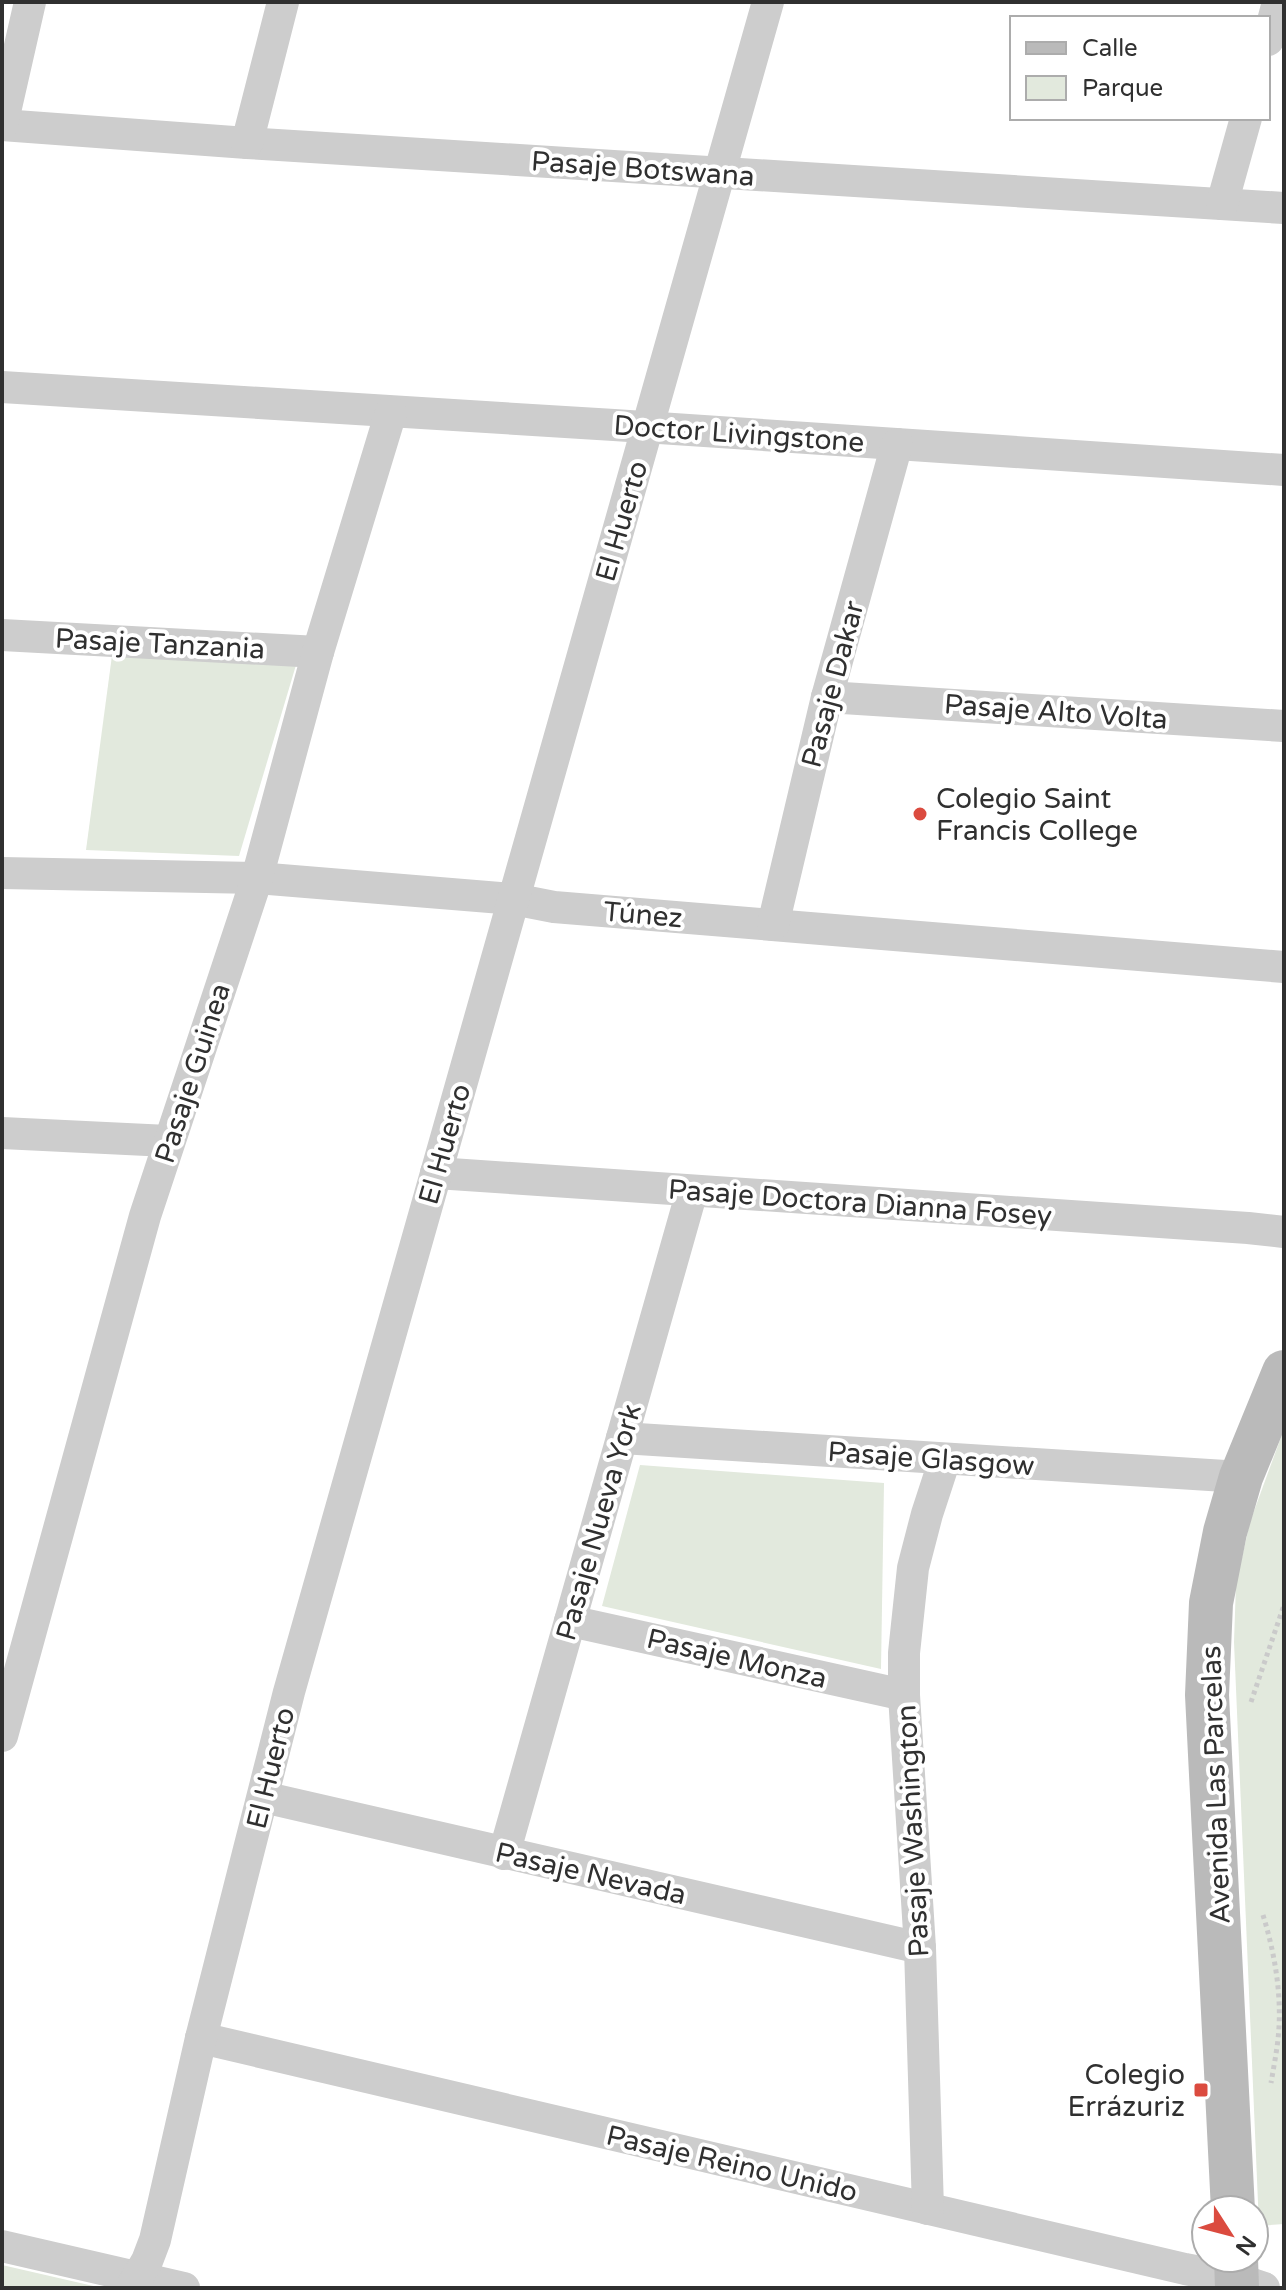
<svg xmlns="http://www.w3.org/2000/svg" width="1286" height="2290" font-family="'Varela Round',sans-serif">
<rect width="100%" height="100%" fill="#fff"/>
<g fill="#e2e9dd">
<path d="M 113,648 L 299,655 L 239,856 L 86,850 Z"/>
<path d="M 1284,1429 L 1284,2224 L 1259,2226 L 1234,1642 L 1236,1584 L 1250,1522 Z"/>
<path d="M 640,1465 L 884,1483 L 881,1669 L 602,1606 Z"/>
<path d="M 2,2265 L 102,2288 L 5,2288 L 2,2286 Z"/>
</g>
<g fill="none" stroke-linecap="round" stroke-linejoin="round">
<g stroke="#cacaca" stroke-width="5" stroke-dasharray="4 4" stroke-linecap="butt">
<path d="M 1251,1702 L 1284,1605"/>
<path d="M 1263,1915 C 1274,1951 1281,1989 1279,2027 C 1278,2046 1274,2065 1271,2083"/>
</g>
<g stroke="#cdcdcd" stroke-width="32">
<path d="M 1268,40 L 1278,2"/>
<path d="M 2,125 L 247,143 L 1284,208"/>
<path d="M 2,125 L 30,2"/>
<path d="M 247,143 L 283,2"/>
<path d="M 1222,204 L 1246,118"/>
<path d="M 2,387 L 614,425 L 1284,470"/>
<path d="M 2,635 L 318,652"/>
<path d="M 827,697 L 1284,726"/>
<path d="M 2,873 L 257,878 L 513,899 L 554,907 L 1284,967"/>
<path d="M 773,925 L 827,697 L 897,444"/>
<path d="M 2,1133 L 168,1141"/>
<path d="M 436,1173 L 1248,1228 L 1284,1232"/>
<path d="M 622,1438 L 1241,1477"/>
<path d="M 570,1621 L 904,1695"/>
<path d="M 2,1736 L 145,1216 L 257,878 L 318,652 L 391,412"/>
<path d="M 263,1797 L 920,1948"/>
<path d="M 504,1854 L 692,1191"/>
<path d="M 201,2038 L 1185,2269 L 1237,2279 L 1264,2288"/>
<path d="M 928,2209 L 920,1948 L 904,1695 L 904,1653 L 913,1568 L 927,1514 L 945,1459"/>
<path d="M 2,2246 L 184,2288"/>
<path d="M 131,2288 L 147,2261 L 155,2240 L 201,2038 L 289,1692 L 768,2"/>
</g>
<g stroke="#bababa" stroke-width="44">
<path d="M 1233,2210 L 1207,1695 L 1211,1603 L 1225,1532 L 1241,1477 L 1284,1372"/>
<path d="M 1236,2258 L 1237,2288"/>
</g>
</g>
<g fill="#db4b3f" stroke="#fff" stroke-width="3">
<circle cx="920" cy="814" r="8"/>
<rect x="1193" y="2082" width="16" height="16" rx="4"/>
</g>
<g text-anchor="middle" stroke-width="8" stroke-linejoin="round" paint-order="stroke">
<g font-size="28" fill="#303030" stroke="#fff">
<text transform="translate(643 168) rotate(4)" y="10">Pasaje Botswana</text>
<text transform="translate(739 433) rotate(4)" y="10">Doctor Livingstone</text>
<text transform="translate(621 521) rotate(-74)" y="10">El Huerto</text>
<text transform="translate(160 643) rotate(3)" y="10">Pasaje Tanzania</text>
<text transform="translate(832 684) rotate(-75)" y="10">Pasaje Dakar</text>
<text transform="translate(1056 711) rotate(4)" y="10">Pasaje Alto Volta</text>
<text transform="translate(643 914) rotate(5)" y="10">Túnez</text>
<text transform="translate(192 1073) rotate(-72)" y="10">Pasaje Guinea</text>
<text transform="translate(444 1144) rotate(-74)" y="10">El Huerto</text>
<text transform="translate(860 1202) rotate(4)" y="10">Pasaje Doctora Dianna Fosey</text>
<text transform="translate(931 1458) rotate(4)" y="10">Pasaje Glasgow</text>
<text transform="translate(598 1522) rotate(-74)" y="10">Pasaje Nueva York</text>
<text transform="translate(737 1658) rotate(13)" y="10">Pasaje Monza</text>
<text transform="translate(270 1768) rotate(-76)" y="10">El Huerto</text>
<text transform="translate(1215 1785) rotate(-92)" y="10">Avenida Las Parcelas</text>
<text transform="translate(912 1831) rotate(-93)" y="10">Pasaje Washington</text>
<text transform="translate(591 1873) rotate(13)" y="10">Pasaje Nevada</text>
<text transform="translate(732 2163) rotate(13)" y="10">Pasaje Reino Unido</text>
</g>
<g font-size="28" fill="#303030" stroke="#fff" text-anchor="start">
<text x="936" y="808">Colegio Saint<tspan x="936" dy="32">Francis College</tspan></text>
<text x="1185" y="2084" text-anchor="end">Colegio<tspan x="1185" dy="32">Errázuriz</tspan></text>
</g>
</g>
<rect width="1286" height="2290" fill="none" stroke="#303030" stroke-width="8"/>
<rect x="1010" y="16" width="260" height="104" fill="#ffffff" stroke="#acacac" stroke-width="2"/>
<rect x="1026" y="42" width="40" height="12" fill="#bababa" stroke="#acacac" stroke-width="2"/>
<text x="1082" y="56" font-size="24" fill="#303030">Calle</text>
<rect x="1026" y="76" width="40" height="24" fill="#e2e9dd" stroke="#acacac" stroke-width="2"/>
<text x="1082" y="96" font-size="24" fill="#303030">Parque</text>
<g transform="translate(1230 2234) rotate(126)"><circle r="38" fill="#ffffff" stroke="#acacac" stroke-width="2"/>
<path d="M0-6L14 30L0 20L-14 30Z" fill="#db4b3f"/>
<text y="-12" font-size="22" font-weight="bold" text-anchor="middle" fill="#303030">N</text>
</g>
</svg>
